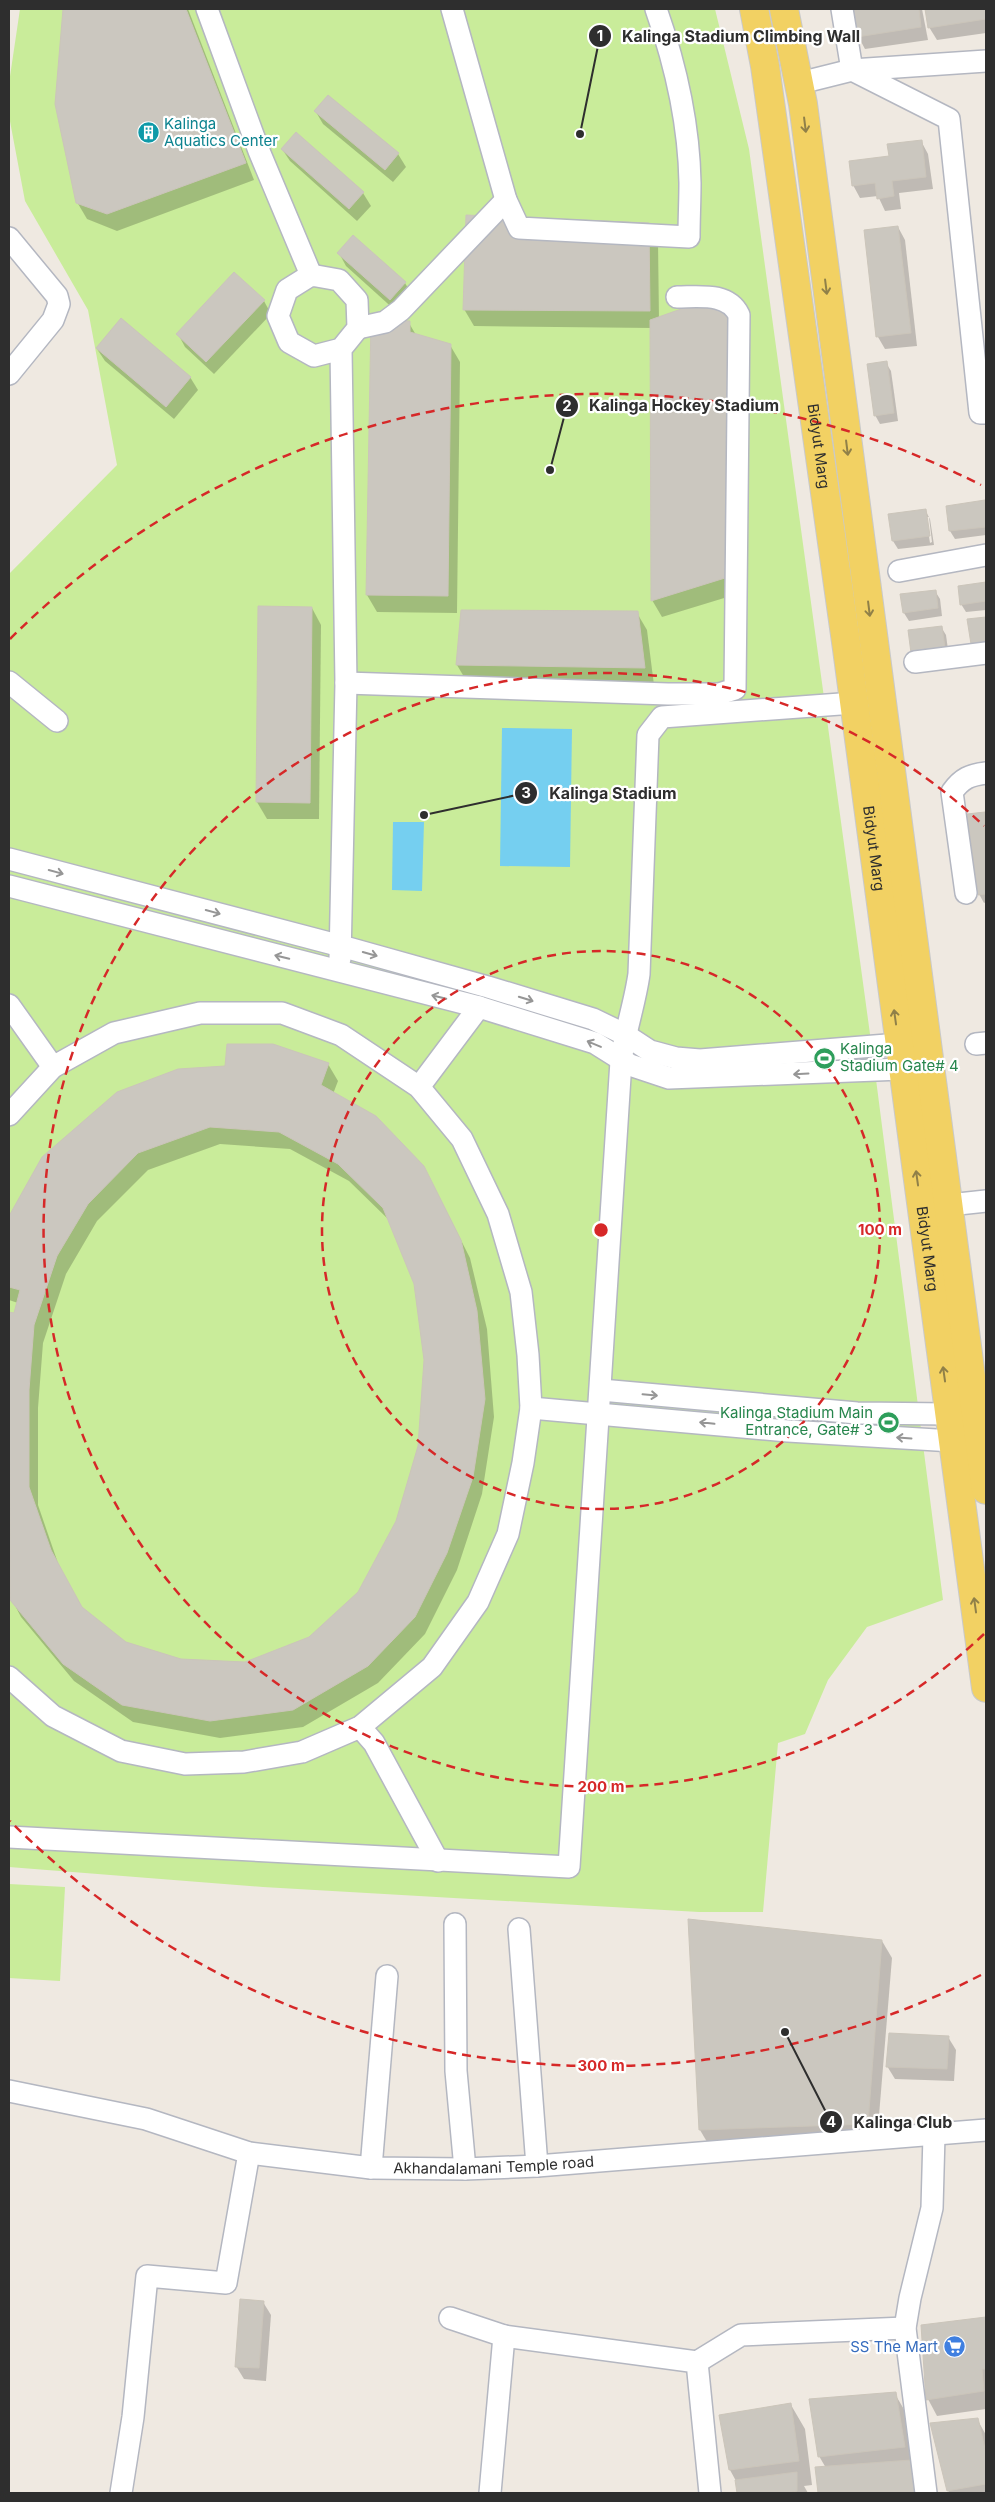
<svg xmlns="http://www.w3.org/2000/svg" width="995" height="2502" font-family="Inter,sans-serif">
<rect width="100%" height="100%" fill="#efe9e1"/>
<g fill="#c9ec9a">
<path d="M 20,9 L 715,9 L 749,149 L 873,1056 L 943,1600 L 867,1627 L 828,1680 L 805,1734 L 778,1743 L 763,1912 L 699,1912 L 263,1887 L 9,1867 L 9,574 L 117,465 L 88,310 L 25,201 L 9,116 L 9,83 Z"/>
<path d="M 9,1884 L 65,1887 L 60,1981 L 9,1978 Z"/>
</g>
<g fill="#75cff0">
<path d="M 502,728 L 572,729 L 570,867 L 500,866 Z"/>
<path d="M 393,822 L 424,822 L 422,891 L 392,890 Z"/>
</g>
<g fill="#0003" fill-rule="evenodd">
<path d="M 64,9 L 188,9 L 254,180 L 117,231 L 87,219 L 77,202 L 56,104 Z"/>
<path d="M 854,9 L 922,9 L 928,40 L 865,49 L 858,36 Z"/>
<path d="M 926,9 L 986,9 L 986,33 L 937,40 L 929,27 Z"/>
<path d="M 328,96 L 398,154 L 406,167 L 393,182 L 323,124 L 316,112 Z"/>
<path d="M 921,141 L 928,154 L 933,189 L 899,193 L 901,209 L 885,211 L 878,196 L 860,198 L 853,185 L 890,157 Z"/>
<path d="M 282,149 L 363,193 L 371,206 L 357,221 L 290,161 Z"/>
<path d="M 898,227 L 905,240 L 917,346 L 885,349 L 878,337 Z"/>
<path d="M 658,241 L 659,319 L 728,294 L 734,595 L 662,617 L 652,600 L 652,328 L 474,326 L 464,309 Z"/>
<path d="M 339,253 L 405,283 L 412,295 L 397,312 L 346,266 Z"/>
<path d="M 264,301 L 271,314 L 214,374 L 185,347 L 178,334 Z"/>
<path d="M 409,323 L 416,335 L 450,345 L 460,362 L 457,613 L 377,612 L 367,595 Z"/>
<path d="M 97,349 L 190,377 L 198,390 L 174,419 L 105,361 Z"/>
<path d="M 886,363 L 891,371 L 898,421 L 880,424 L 875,415 Z"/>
<path d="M 984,502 L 986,506 L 986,535 L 955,539 L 950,531 L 947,507 Z"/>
<path d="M 925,510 L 930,519 L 934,545 L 898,549 L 893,541 L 889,515 ZM 926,517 L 929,517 L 932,542 L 930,543 Z"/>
<path d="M 986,583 L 986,610 L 966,612 L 961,604 L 959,587 Z"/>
<path d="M 935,591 L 940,599 L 942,616 L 909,621 L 904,613 Z"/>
<path d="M 312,608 L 321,625 L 319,819 L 267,819 L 257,802 Z"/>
<path d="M 462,611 L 637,613 L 647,630 L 654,685 L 467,682 L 457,665 Z"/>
<path d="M 941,627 L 946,635 L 949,657 L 917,661 Z"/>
<path d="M 985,813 L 986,902 L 984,903 L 979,894 Z"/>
<path d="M 328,1064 L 338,1081 L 333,1094 L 433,1185 L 470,1258 L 487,1329 L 494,1417 L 482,1494 L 457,1570 L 425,1634 L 378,1683 L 303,1727 L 220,1738 L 133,1722 L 74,1681 L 21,1617 L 9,1594 L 9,1313 L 15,1315 L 18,1303 L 9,1300 L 9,1219 L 43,1158 ZM 220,1144 L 290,1149 L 349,1181 L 389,1220 L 415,1284 L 425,1360 L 419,1446 L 397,1521 L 359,1592 L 310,1638 L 245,1663 L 181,1660 L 125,1643 L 82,1608 L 60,1569 L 38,1505 L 38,1408 L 43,1343 L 66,1274 L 97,1221 L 148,1170 Z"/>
<path d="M 690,1920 L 882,1941 L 892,1958 L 877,2140 L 710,2147 L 700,2130 Z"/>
<path d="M 948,2037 L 956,2050 L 954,2081 L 895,2079 L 887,2066 Z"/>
<path d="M 263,2302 L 271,2315 L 266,2381 L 244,2379 L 236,2366 Z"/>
<path d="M 986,2319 L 986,2409 L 937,2416 L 928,2399 L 923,2326 Z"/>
<path d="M 895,2394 L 909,2418 L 925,2493 L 820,2493 L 817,2468 L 826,2468 L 819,2456 Z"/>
<path d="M 791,2405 L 805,2429 L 812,2485 L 804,2486 L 808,2493 L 738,2493 L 736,2481 L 730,2470 L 721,2416 Z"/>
<path d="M 977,2419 L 986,2435 L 986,2493 L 949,2493 L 948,2490 Z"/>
</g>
<g fill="#cbc7bf" stroke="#cbc5ba" fill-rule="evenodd">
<path d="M 63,9 L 186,9 L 246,163 L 107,214 L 76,203 L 55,104 Z"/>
<path d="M 853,9 L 919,9 L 921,27 L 857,37 Z"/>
<path d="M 925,9 L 986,9 L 986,19 L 928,28 Z"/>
<path d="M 328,95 L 399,153 L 385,170 L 314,111 Z"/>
<path d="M 296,132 L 364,192 L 349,209 L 281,149 Z"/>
<path d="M 922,140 L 926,177 L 892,181 L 894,196 L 877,199 L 875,183 L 852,186 L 849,161 L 889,156 L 887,144 Z"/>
<path d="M 466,215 L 649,223 L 650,311 L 463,310 Z"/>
<path d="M 898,226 L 911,333 L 876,337 L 864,230 Z"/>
<path d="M 353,235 L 406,282 L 390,300 L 337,253 Z"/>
<path d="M 234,272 L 265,300 L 206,362 L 176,334 Z"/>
<path d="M 729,292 L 725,578 L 651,601 L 650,320 Z"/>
<path d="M 121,318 L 191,377 L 166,407 L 96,348 Z"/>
<path d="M 371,319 L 410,321 L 410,332 L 451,344 L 448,596 L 366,595 Z"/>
<path d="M 887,361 L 894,413 L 874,416 L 867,364 Z"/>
<path d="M 985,500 L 986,527 L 949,531 L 946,506 Z"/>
<path d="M 926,509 L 930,536 L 892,541 L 888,514 Z"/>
<path d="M 986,582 L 986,601 L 960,605 L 958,586 Z"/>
<path d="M 936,590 L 938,608 L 903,613 L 900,594 Z"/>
<path d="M 258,606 L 312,607 L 310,803 L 256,802 Z"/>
<path d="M 461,610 L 638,611 L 645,668 L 456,665 Z"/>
<path d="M 986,617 L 986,642 L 971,644 L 967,619 Z"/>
<path d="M 942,626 L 945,648 L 911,653 L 908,630 Z"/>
<path d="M 985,812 L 986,894 L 978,895 L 967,814 Z"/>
<path d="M 227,1044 L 273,1044 L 329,1063 L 321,1085 L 376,1116 L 424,1166 L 461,1240 L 477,1311 L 485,1399 L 473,1477 L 447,1553 L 415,1617 L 368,1666 L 293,1710 L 210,1721 L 122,1705 L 63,1664 L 10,1600 L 9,1312 L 14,1313 L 20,1290 L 9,1287 L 9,1216 L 42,1157 L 117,1092 L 178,1069 L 225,1066 ZM 210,1127 L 279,1132 L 338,1164 L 383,1208 L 414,1284 L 424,1360 L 418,1446 L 396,1521 L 358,1592 L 309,1637 L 245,1662 L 181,1659 L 126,1642 L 82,1607 L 51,1550 L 29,1487 L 29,1390 L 34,1325 L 57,1256 L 88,1204 L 138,1153 Z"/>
<path d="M 688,1919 L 882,1940 L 868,2124 L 699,2130 Z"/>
<path d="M 889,2033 L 949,2036 L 947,2069 L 886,2067 Z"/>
<path d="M 240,2299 L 264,2301 L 259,2368 L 235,2367 Z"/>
<path d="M 986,2317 L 986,2369 L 982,2369 L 984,2391 L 926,2400 L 921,2325 Z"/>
<path d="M 896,2392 L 905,2447 L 818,2457 L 809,2399 Z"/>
<path d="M 791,2403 L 799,2461 L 729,2470 L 719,2415 Z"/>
<path d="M 978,2418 L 986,2453 L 986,2484 L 947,2491 L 930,2423 Z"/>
<path d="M 911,2460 L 915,2493 L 818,2493 L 815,2467 Z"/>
<path d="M 797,2472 L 797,2491 L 787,2493 L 737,2493 L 735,2480 Z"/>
</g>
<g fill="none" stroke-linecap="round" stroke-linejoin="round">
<defs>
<g id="minor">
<path d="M 207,9 L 259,151 L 311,275"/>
<path d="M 452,9 L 506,200 L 519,228 L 689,237 C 689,219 690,201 690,183 C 689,125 675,63 656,9"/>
<path d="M 842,9 L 852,70 L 949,119 L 980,413 L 986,413"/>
<path d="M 800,83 L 852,70 L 986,61"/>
<path d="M 9,238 L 57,296 L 59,304 L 53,320 L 9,374"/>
<path d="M 358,328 L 385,322 L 401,310 L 506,200"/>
<path d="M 899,571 L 986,555"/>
<path d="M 915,662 L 986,653"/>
<path d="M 9,682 L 57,721"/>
<path d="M 346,683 L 668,694 L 719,694 L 735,689 L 739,315 C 728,292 699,297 677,297"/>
<path d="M 9,859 L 341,946 L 488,987 L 593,1019 L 624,1034 L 650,1051 L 676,1058 L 700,1060 L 899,1044"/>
<path d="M 9,886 L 479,1007 L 595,1043 L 630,1065 L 669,1078 L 902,1069"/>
<path d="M 966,893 L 952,792 C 962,778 970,775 986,773"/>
<path d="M 340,959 L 346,683 L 341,349 L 358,328 L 357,300 L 339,280 L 311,275 L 287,290 L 278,316 L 289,342 L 314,356 L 341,349"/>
<path d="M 9,1005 L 53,1067"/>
<path d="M 976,1044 L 986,1043"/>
<path d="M 419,1087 L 479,1007"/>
<path d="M 9,1115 L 53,1067 L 114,1033 L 200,1013 L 282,1013 L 341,1035 L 419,1087 L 462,1139 L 498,1214 L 521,1292 L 528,1355 L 531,1408 L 523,1463 L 508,1534 L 478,1602 L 432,1667 L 360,1727 L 302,1752 L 244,1762 L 185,1764 L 121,1751 L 53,1716 L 9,1677"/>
<path d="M 949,1205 L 986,1201"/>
<path d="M 601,1390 L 857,1413 L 949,1414"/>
<path d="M 531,1408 L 788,1431 L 953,1441"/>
<path d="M 360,1727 L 374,1743 L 438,1861"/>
<path d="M 9,1837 L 569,1867 L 621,1061 C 625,1031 635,1003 639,974 L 648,735 L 662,717 L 854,703"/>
<path d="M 455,1924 L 456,2071 L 465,2169"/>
<path d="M 519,1929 L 537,2166"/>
<path id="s1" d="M 9,2091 L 146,2119 L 249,2153 L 371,2168 L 465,2169 L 537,2166 L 986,2130"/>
<path d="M 371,2168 L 387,1976"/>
<path d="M 450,2318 L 504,2336 L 490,2493"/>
<path d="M 504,2336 L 697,2362 L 710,2493"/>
<path d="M 697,2362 L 741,2335 L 905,2328"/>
<path d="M 121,2493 L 133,2417 L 147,2276 L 226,2283 L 249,2153"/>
<path d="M 926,2493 L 905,2328 L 910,2298 L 932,2208 L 934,2135"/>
</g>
<g id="major">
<path id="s2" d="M 754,9 L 765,66 L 847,649 L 986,1688"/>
<path d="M 784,9 L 803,104 L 986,1490"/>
</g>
</defs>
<use href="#minor" stroke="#b4b7c1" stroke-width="24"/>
<use href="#major" stroke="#c9c9c9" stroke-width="30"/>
<use href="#minor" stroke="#fff" stroke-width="21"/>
<use href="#major" stroke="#f2d163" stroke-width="28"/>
</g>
<defs><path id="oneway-shaft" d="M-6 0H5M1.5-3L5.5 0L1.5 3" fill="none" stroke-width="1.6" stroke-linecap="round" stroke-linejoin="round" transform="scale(1.25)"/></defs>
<g stroke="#908048">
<use href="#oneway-shaft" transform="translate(805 125) rotate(83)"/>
<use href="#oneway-shaft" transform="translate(826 287) rotate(83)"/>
<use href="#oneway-shaft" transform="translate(847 448) rotate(83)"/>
<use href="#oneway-shaft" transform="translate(869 609) rotate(83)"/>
<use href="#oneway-shaft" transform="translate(895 1017) rotate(-98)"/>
<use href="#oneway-shaft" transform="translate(917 1178) rotate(-98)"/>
<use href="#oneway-shaft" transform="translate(944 1374) rotate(-98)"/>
<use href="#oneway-shaft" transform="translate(975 1605) rotate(-98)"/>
</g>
<g stroke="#969696">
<use href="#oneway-shaft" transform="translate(56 872) rotate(15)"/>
<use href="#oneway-shaft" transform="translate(213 912) rotate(15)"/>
<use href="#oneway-shaft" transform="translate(370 954) rotate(16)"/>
<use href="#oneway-shaft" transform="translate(282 957) rotate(-166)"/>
<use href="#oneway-shaft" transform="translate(439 997) rotate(-166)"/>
<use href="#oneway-shaft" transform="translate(526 999) rotate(17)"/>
<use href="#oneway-shaft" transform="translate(594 1044) rotate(-157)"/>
<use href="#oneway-shaft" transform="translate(801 1074) rotate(177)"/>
<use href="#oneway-shaft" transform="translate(650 1395) rotate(5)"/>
<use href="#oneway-shaft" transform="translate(707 1423) rotate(-174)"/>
<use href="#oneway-shaft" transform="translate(904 1438) rotate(-176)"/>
</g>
<g fill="none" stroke="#d62828" stroke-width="2.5" stroke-dasharray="9 6">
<circle cx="601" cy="1230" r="279"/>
<path d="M984 1634A557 557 0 1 1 984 826"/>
<path d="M981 1975A836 836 0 0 1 10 1821M10 639A836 836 0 0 1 981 485"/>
</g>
<defs>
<symbol id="building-disc" viewBox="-11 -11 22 22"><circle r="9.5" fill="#0f9aa8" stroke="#fff"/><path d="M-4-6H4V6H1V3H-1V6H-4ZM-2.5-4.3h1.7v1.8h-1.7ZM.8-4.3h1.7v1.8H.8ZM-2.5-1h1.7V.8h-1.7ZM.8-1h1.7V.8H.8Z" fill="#fff"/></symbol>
<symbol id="stadium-disc" viewBox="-11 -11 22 22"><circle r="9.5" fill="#2e9e5b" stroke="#fff"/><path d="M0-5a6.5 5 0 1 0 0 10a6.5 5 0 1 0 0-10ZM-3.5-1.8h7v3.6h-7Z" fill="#fff"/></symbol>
<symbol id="supermarket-disc" viewBox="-11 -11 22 22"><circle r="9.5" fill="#3f7fe0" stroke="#fff"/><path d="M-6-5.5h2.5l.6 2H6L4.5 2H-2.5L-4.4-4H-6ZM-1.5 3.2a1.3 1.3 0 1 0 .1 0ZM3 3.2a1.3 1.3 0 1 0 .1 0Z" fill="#fff"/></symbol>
</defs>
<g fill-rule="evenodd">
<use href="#building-disc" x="136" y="120" width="25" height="25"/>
<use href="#stadium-disc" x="812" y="1046" width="25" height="25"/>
<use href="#stadium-disc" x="876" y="1410" width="25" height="25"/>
<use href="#supermarket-disc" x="942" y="2334" width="25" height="25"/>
</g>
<g text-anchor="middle" stroke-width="4.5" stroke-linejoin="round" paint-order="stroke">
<g font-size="15" fill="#0d838f" stroke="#fff" text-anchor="start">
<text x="164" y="129">Kalinga<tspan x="164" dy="17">Aquatics Center</tspan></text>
</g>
<g font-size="15" fill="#2e2e2e" stroke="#fff">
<text dy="5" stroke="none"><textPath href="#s2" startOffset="442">Bidyut Marg</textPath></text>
<text dy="5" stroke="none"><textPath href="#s2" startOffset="848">Bidyut Marg</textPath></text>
<text dy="5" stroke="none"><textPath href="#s2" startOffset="1252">Bidyut Marg</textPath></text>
<text dy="5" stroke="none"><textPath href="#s1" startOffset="494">Akhandalamani Temple road</textPath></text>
</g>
<g font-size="15" fill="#27864d" stroke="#fff" text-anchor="start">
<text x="840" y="1054">Kalinga<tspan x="840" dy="17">Stadium Gate# 4</tspan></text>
<text x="873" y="1418" text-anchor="end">Kalinga Stadium Main<tspan x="873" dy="17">Entrance, Gate# 3</tspan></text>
</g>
<g font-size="15" fill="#366cbe" stroke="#fff" text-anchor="end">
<text x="938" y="2352">SS The Mart</text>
</g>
</g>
<circle cx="601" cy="1230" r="8" fill="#d62828" stroke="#fff" stroke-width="2.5"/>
<g font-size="15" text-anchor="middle" font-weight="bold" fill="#d62828" stroke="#fff" stroke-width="4.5" stroke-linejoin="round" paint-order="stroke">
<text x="880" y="1235">100 m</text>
<text x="601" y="1792">200 m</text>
<text x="601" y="2071">300 m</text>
</g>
<path fill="none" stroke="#2e2e2e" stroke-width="2" d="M580 134L600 36M550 470L567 406M424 815L526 793M785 2032L831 2122"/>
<g fill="#2e2e2e" stroke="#fff" stroke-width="2">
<circle cx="580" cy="134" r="5"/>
<circle cx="550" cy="470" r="5"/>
<circle cx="424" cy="815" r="5"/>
<circle cx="785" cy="2032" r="5"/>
<circle cx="600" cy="36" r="12"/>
<circle cx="567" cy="406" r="12"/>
<circle cx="526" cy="793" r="12"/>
<circle cx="831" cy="2122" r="12"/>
</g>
<g font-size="15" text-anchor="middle" font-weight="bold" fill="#fff">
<text x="600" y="41">1</text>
<text x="567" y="411">2</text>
<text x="526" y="798">3</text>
<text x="831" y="2127">4</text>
</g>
<g font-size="16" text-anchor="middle" font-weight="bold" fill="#2e2e2e" stroke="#fff" stroke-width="4.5" stroke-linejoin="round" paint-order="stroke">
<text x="741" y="42">Kalinga Stadium Climbing Wall</text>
<text x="684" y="411">Kalinga Hockey Stadium</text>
<text x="613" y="799">Kalinga Stadium</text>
<text x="903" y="2128">Kalinga Club</text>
</g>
<rect width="995" height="2502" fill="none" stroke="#2e2e2e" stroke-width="20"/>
</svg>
